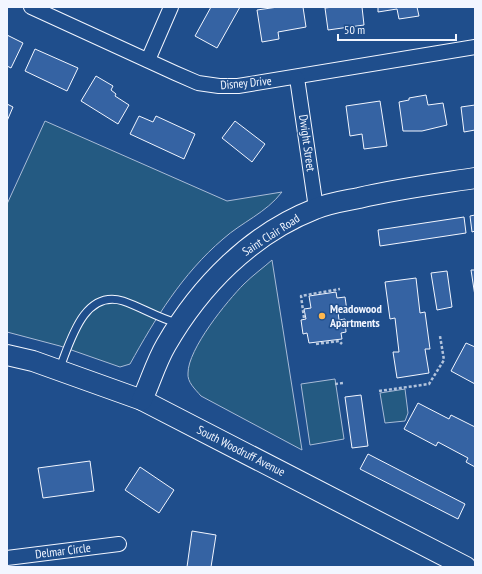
<svg xmlns="http://www.w3.org/2000/svg" width="482" height="574" font-family="'PT Sans Narrow',sans-serif">
<rect width="100%" height="100%" fill="#1f4e8c"/>
<g fill="#245a82" stroke="#a8bbd7">
<path d="M 45,121 L 227,201 L 282,192 C 266,213 242,222 223,239 C 182,274 155,319 130,364 L 120,367 L 60,346 L 7,332 L 7,204 Z"/>
<path d="M 272,260 L 302,450 L 201,396 C 195,389 187,382 188,373 C 188,349 227,301 244,284 C 253,275 263,268 272,260 Z"/>
<path d="M 335,379 L 344,439 L 310,445 L 301,384 Z"/>
<path d="M 405,389 L 408,413 L 405,421 L 385,423 L 380,393 Z"/>
</g>
<g fill="#3563a3" stroke="#f2f6ff">
<path d="M 211,7 L 240,7 L 217,48 L 195,36 Z"/>
<path d="M 278,7 L 303,7 L 306,27 L 278,32 L 279,39 L 262,42 L 257,10 Z"/>
<path d="M 333,7 L 362,7 L 364,25 L 328,30 L 325,8 Z"/>
<path d="M 378,7 L 417,7 L 419,16 L 399,19 L 397,9 L 378,12 Z"/>
<path d="M 7,35 L 23,43 L 11,68 L 7,66 Z"/>
<path d="M 35,49 L 78,68 L 67,91 L 25,71 Z"/>
<path d="M 96,76 L 113,86 L 111,90 L 116,94 L 115,96 L 129,105 L 118,124 L 81,101 Z"/>
<path d="M 426,95 L 428,105 L 443,103 L 447,125 L 422,131 L 403,131 L 399,102 L 409,100 L 409,98 Z"/>
<path d="M 380,101 L 387,146 L 364,149 L 362,134 L 350,136 L 346,106 Z"/>
<path d="M 7,104 L 13,107 L 7,121 Z"/>
<path d="M 475,105 L 475,130 L 464,132 L 461,107 Z"/>
<path d="M 139,116 L 153,122 L 156,116 L 195,134 L 184,159 L 130,134 Z"/>
<path d="M 235,121 L 265,144 L 252,162 L 222,138 Z"/>
<path d="M 475,215 L 475,231 L 472,232 L 470,216 Z"/>
<path d="M 464,217 L 466,233 L 380,246 L 378,230 Z"/>
<path d="M 471,270 L 475,270 L 475,296 Z"/>
<path d="M 447,271 L 452,307 L 437,310 L 431,273 Z"/>
<path d="M 416,278 L 420,313 L 425,312 L 430,349 L 425,349 L 429,373 L 397,378 L 393,352 L 399,352 L 395,318 L 390,319 L 385,282 Z"/>
<path d="M 336,292 L 337,298 L 345,297 L 347,311 L 338,312 L 339,320 L 345,319 L 346,332 L 341,333 L 342,339 L 309,343 L 307,333 L 303,334 L 301,320 L 306,319 L 304,309 L 311,308 L 309,296 Z"/>
<path d="M 466,343 L 475,347 L 475,384 L 451,371 Z"/>
<path d="M 361,395 L 368,446 L 352,448 L 345,397 Z"/>
<path d="M 418,403 L 449,419 L 451,415 L 475,427 L 475,467 L 466,462 L 468,458 L 438,442 L 436,446 L 404,429 Z"/>
<path d="M 368,454 L 465,504 L 458,519 L 360,469 Z"/>
<path d="M 90,461 L 94,491 L 43,498 L 38,468 Z"/>
<path d="M 140,467 L 174,490 L 159,513 L 125,490 Z"/>
<path d="M 192,531 L 216,535 L 211,567 L 187,567 Z"/>
</g>
<g fill="none" stroke-linecap="round" stroke-linejoin="round">
<defs>
<path id="lane" d="M 59,370 C 70,343 83,289 123,301 C 141,307 158,318 177,323"/>
<g id="street">
<path d="M 31,7 L 175,73 L 198,83 L 219,86 L 238,86 L 475,47"/>
<path d="M 148,60 L 171,7"/>
<path d="M 297,78 L 316,208"/>
<path d="M 7,558 L 119,544"/>
</g>
<g id="secondary">
<path d="M 7,355 L 33,361 L 142,400 L 466,567"/>
<path d="M 142,400 C 150,383 156,362 166,345 C 200,286 251,234 315,209 C 329,203 344,201 359,198 C 397,189 436,184 475,178"/>
</g>
</defs>
<use href="#lane" stroke="#f2f6ff" stroke-width="9"/>
<use href="#street" stroke="#f2f6ff" stroke-width="16"/>
<use href="#secondary" stroke="#f2f6ff" stroke-width="22"/>
<g stroke="#b3c4dc" stroke-width="2.5" stroke-dasharray="3 2" stroke-linecap="butt">
<path d="M 304,318 L 301,296 L 340,289"/>
<path d="M 316,344 L 339,341 L 342,344"/>
<path d="M 335,384 L 343,383"/>
<path d="M 379,391 L 429,384 L 444,360 L 440,336"/>
</g>
<use href="#lane" stroke="#1f4e8c" stroke-width="7"/>
<use href="#street" stroke="#1f4e8c" stroke-width="14"/>
<use href="#secondary" stroke="#1f4e8c" stroke-width="20"/>
</g>
<circle fill="#ffb74d" stroke="#1f4e8c" stroke-width="1.5" cx="322" cy="316" r="4"/>
<g text-anchor="middle" stroke-width="3" stroke-linejoin="round" paint-order="stroke">
<g font-size="12" fill="#f2f6ff" stroke="#1f4e8c">
<text transform="translate(246 83) rotate(-5)" y="4">Disney Drive</text>
<text transform="translate(307 143) rotate(82)" y="4">Dwight Street</text>
<text transform="translate(271 235) rotate(-33)" y="4">Saint Clair Road</text>
<text transform="translate(241 451) rotate(27)" y="4">South Woodruff Avenue</text>
<text transform="translate(63 551) rotate(-7)" y="4">Delmar Circle</text>
</g>
<g font-size="12" font-weight="bold" fill="#f2f6ff" stroke="#1f4e8c" text-anchor="start">
<text x="330" y="313">Meadowood<tspan x="330" dy="14">Apartments</tspan></text>
</g>
</g>
<rect width="482" height="574" fill="none" stroke="#f2f6ff" stroke-width="16"/>
<path d="M338 34v6h118v-6" fill="none" stroke="#f2f6ff" stroke-width="2"/>
<text x="344" y="34" font-size="12" fill="#f2f6ff" stroke="#1f4e8c" stroke-width="3" paint-order="stroke">50 m</text>
</svg>
